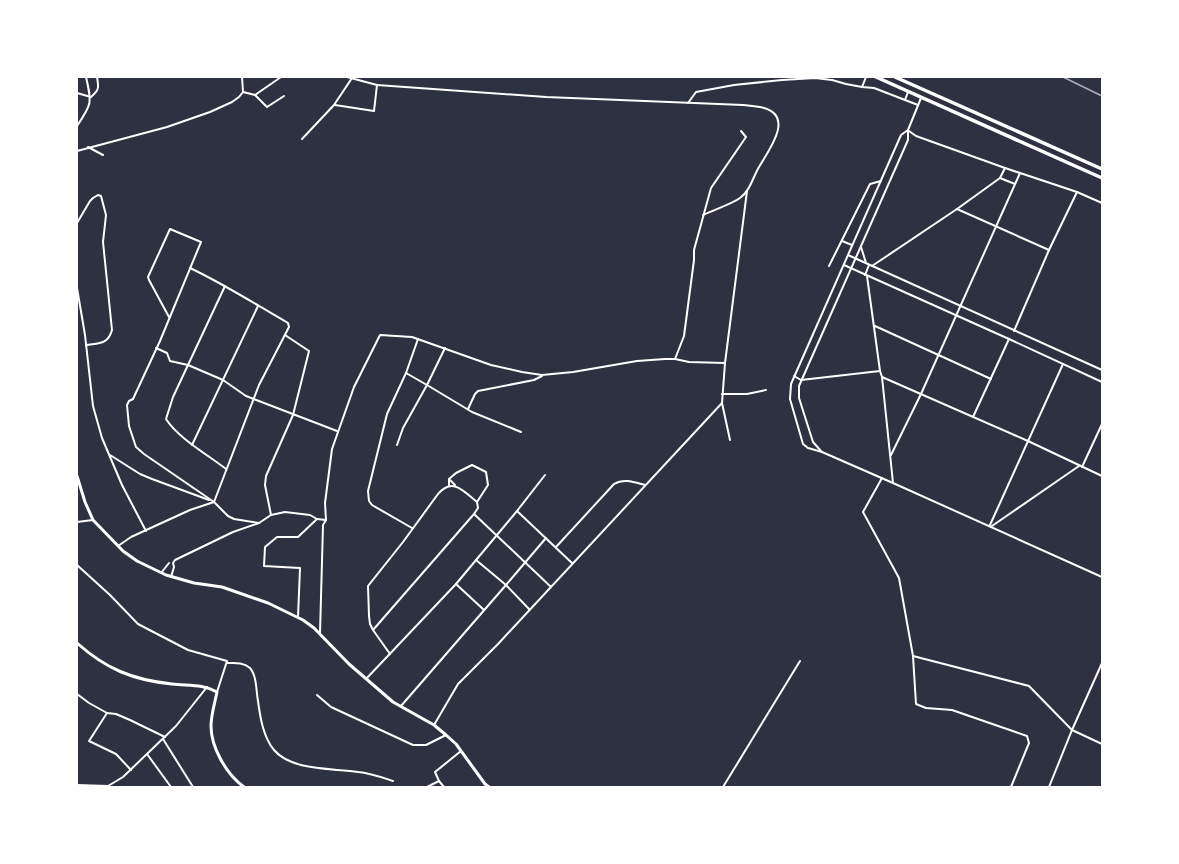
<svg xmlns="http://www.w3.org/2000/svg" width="1179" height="864" font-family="'Exo 2',sans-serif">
<rect width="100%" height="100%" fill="#2d3142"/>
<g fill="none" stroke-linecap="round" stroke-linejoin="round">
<g stroke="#fff" stroke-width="2">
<path d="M 347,77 L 377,85 L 546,97 L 743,105 C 750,106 757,106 764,108 C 795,117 768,151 759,167 C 753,177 750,191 740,198 C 732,204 713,210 703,215"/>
<path d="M 862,87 L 874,88 L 918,105"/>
<path d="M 243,92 L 255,95 L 281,77"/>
<path d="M 77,93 L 91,97"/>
<path d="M 255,95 L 267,107 L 284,96"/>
<path d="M 91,97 C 99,90 99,88 97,77"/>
<path d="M 905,100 L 908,92"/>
<path d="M 688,103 L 696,92 L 734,85 L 782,80 L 815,78 L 832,80 L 846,84 L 862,87 L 866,77"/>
<path d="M 335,105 L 374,111 L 377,85"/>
<path d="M 77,126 C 92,104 92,103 86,77"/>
<path d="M 909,131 L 916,136 L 1005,168 L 1077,192 L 1102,203"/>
<path d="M 302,139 L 334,105 L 352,78"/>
<path d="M 88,147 L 103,155"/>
<path d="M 77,151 L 167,127 L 210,112 L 232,102 L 239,97 L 243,92 L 242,77"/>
<path d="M 1000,178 L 1015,184"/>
<path d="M 957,209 L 1049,250"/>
<path d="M 77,223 L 90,201 L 93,198 L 98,195 L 101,196 L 106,215 L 103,242 L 112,330 C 108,345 98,343 86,345"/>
<path d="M 842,241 L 852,245"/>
<path d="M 861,247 L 866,263"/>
<path d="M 848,255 L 1102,370"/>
<path d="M 844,265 L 1009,339 L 1102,382"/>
<path d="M 829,266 L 870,184 L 881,181"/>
<path d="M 872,266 L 957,209 L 1000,178 L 1005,168"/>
<path d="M 190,268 C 224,284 255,304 288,323 L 289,327 L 259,385 L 214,502"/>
<path d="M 865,275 L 869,265"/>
<path d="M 867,276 L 880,371 L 882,377 L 893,483 L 1102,577"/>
<path d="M 225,286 L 173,397 L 166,419 C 178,438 208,455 226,469"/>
<path d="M 77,288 L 85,335 L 93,406 L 102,438 L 122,485 L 146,531"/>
<path d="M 169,317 L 149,280 L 148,277 L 170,229 L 201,242 L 160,341 L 133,399 L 129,401 L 127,405 L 129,426 L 136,447 L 144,454 L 214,502 L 228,516 L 234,519 L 259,523"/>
<path d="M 875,326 L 991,379"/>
<path d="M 1014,331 L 1049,250 L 1077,192"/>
<path d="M 156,348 L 167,353 L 170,361 L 188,365 L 223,380 L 246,396 L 337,431"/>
<path d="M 675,359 L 684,336 L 694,260 L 694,250 L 711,188 L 746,137 L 741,131"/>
<path d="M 406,373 L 427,385 L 472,412 L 521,432"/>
<path d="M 794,376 L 801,380 L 880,371"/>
<path d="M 882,377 L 1028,441 L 1102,476"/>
<path d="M 722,394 L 747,394 L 766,390"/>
<path d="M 722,403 L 730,440"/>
<path d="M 468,409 L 475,394 L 478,391 L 534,380 L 542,376"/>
<path d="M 973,417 L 1009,339"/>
<path d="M 192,445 L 258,306"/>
<path d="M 397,445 L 403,428 L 427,385 L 445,348"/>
<path d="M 821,451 L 813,442 L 799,398 L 799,386 L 908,140 L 908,130 L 921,98"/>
<path d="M 110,455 L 140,474 L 152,479 L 209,500"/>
<path d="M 891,455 L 921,394 L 1020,173"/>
<path d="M 1082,467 L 1102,424"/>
<path d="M 882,478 L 863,512 L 899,578 L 913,656 L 1029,686 L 1072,730 L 1102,744"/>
<path d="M 449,479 L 455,485"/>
<path d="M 893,483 L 822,452 L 808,448 L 803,444 L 790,399 L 791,384 L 901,135 L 908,130"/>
<path d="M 449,485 L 449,479 L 456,473 L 472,465 L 486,472 L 488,485 L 477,502"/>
<path d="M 517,511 L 545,475"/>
<path d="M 474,514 L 550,586"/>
<path d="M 271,515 L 265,485 L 266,476 L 293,415 L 309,351 L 285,335"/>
<path d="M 77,522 L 93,520"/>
<path d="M 990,525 L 1063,364"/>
<path d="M 992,526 L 1079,466"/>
<path d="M 412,528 L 372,505 L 369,501 L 368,491 L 387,414 L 406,373 L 418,339"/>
<path d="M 118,546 L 131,537 L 190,510 L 214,502"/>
<path d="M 556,547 L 614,484 C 624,478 634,482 645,485"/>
<path d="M 476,560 L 506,585 L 529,609"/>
<path d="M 77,565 L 110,595 L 138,624 L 188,650 L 227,661 L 217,692"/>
<path d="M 161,573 L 169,563"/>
<path d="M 171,577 L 174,567 L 173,563 L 175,560 L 233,532 L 259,523 L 271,515 L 285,512 L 310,515 L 317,519 L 326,520"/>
<path d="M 456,584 L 484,610"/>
<path d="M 298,617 L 300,568 L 264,566 L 265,547 L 277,537 L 298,537 L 317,519"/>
<path d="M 373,630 L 474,514 L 478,508 L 477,502 C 463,491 453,477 438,494 L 403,542 L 368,586 L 369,616 L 370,624 L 373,630 L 390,654"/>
<path d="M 320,633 L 323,525 L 326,520 L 325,503 L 332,449 L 354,387 L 380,335 L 412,337 L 491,365 L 522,372 L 542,375 L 573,372 L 637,361 L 665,359 L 675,359 L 689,362 L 725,363"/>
<path d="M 913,656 L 916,704 L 926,708 L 952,710 L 1027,736 L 1029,743 L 1011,787"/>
<path d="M 227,663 C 235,663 243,662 250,668 C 257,676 256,691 258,701 C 260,716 263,737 274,750 C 292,771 331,768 358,772 C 370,773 381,777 393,781"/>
<path d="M 366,679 L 456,584 L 517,511 L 572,563"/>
<path d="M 77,694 L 89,703 L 107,713 L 116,714 L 130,720 L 165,737"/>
<path d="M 317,695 L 331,707 L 413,745 L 426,745 L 446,735"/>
<path d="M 401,706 L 506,585 L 546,538"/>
<path d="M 107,713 L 89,741 L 116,754 L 131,770"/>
<path d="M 434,725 L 458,684 L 498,644 L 722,403 L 725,363 L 747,191"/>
<path d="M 163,739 L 193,787"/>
<path d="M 147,754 L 171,787"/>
<path d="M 439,781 L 444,787"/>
<path d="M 77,785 L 108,786 L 123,777 L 176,726 L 207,687"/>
<path d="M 427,787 L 439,781 L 435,772 L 461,751"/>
<path d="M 723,787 L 800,661"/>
<path d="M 1049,787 L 1072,730 L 1102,663"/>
</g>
<g stroke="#fff" stroke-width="3">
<path d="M 77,476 L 85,502 L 93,520 L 123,551 L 137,561 L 166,575 L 194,583 L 222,587 L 268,603 L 303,620 L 314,628 L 349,664 L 393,702 L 434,725 L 446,735 L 456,744 L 485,784 L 489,787"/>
<path d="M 77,643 C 106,669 133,680 172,684 C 188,686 203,684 217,692 C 215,702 211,715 211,726 C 211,747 226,774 244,787"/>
</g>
<g stroke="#fff" stroke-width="3.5">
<path d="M 876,77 L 1102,178"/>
<path d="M 895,77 L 1102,169"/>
</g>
<path stroke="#abadb3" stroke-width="1.5" d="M 1063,77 L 1102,96"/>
</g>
<rect width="1179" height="864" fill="none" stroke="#ffffff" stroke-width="156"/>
</svg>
